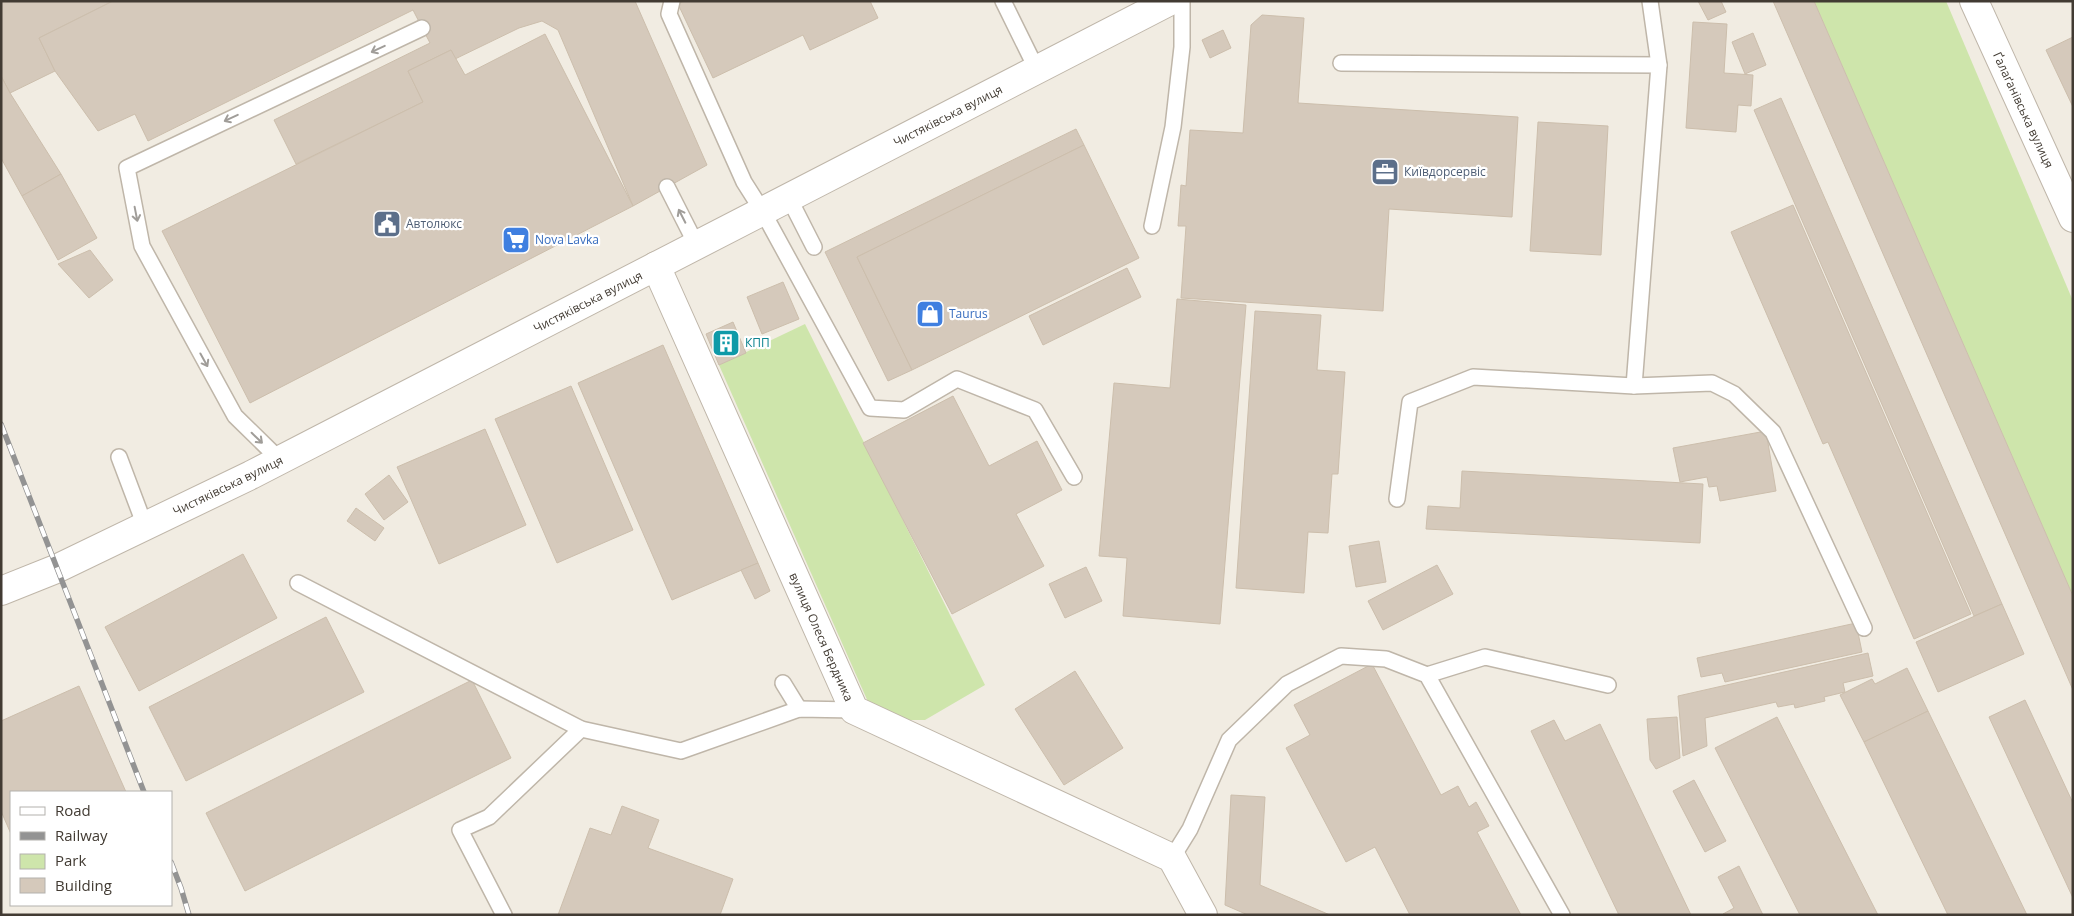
<svg xmlns="http://www.w3.org/2000/svg" width="2074" height="916" font-family="'Open Sans',sans-serif">
<rect width="100%" height="100%" fill="#f1ece2"/>
<g fill="#cee5ab">
<path d="M 1814,1 L 1946,1 L 2073,301 L 2073,596 Z"/>
<path d="M 805,324 L 985,685 L 925,720 L 897,720 L 869,704 L 719,365 Z"/>
</g>
<g fill="#d5c9bb" stroke="#ccbeac">
<path d="M 1,1 L 113,1 L 39,38 L 55,71 L 10,93 L 1,76 Z"/>
<path d="M 113,1 L 635,1 L 707,165 L 633,206 L 558,30 L 542,21 L 519,28 L 455,59 L 451,50 L 408,71 L 423,102 L 296,164 L 274,120 L 430,43 L 413,10 L 148,141 L 135,114 L 98,131 L 55,71 L 39,38 Z"/>
<path d="M 684,1 L 870,1 L 878,18 L 810,50 L 803,35 L 713,78 L 678,4 Z"/>
<path d="M 1698,1 L 1721,1 L 1726,12 L 1708,20 Z"/>
<path d="M 1773,1 L 1814,1 L 2073,596 L 2073,690 Z"/>
<path d="M 1262,15 L 1304,18 L 1298,103 L 1518,117 L 1512,217 L 1389,209 L 1383,311 L 1181,298 L 1186,226 L 1178,226 L 1181,185 L 1186,186 L 1190,130 L 1243,133 L 1251,25 Z"/>
<path d="M 1693,22 L 1727,24 L 1724,73 L 1753,75 L 1751,106 L 1738,105 L 1736,132 L 1686,128 Z"/>
<path d="M 1223,30 L 1231,48 L 1210,58 L 1202,40 Z"/>
<path d="M 1753,33 L 1766,65 L 1745,74 L 1732,42 Z"/>
<path d="M 545,34 L 633,206 L 250,403 L 162,231 L 423,102 L 408,71 L 451,50 L 465,75 Z"/>
<path d="M 2073,37 L 2073,107 L 2046,50 Z"/>
<path d="M 1,76 L 10,93 L 61,174 L 22,196 L 1,158 Z"/>
<path d="M 1781,98 L 2002,604 L 1974,616 L 1754,110 Z"/>
<path d="M 1538,122 L 1608,126 L 1601,255 L 1530,251 Z"/>
<path d="M 1076,129 L 1084,145 L 857,257 L 912,370 L 888,381 L 825,252 Z"/>
<path d="M 1084,145 L 1139,258 L 912,370 L 857,257 Z"/>
<path d="M 61,174 L 97,238 L 58,260 L 22,196 Z"/>
<path d="M 1793,205 L 1971,614 L 1914,639 L 1828,442 L 1823,444 L 1731,232 Z"/>
<path d="M 90,250 L 113,280 L 89,298 L 58,264 Z"/>
<path d="M 1127,268 L 1141,297 L 1043,345 L 1029,316 Z"/>
<path d="M 783,282 L 799,319 L 762,334 L 747,297 Z"/>
<path d="M 1177,299 L 1246,305 L 1220,624 L 1123,616 L 1127,558 L 1099,556 L 1114,383 L 1170,388 Z"/>
<path d="M 1255,311 L 1321,315 L 1317,370 L 1345,372 L 1338,474 L 1332,474 L 1328,533 L 1308,532 L 1304,593 L 1236,588 Z"/>
<path d="M 733,322 L 746,353 L 719,365 L 706,334 Z"/>
<path d="M 663,345 L 758,563 L 672,600 L 578,383 Z"/>
<path d="M 571,386 L 633,530 L 557,563 L 495,419 Z"/>
<path d="M 953,396 L 989,466 L 1037,441 L 1062,490 L 1016,514 L 1044,566 L 952,614 L 863,443 Z"/>
<path d="M 485,429 L 526,525 L 439,564 L 397,467 Z"/>
<path d="M 1766,431 L 1776,491 L 1720,501 L 1717,486 L 1709,487 L 1707,477 L 1680,482 L 1673,448 Z"/>
<path d="M 1462,471 L 1703,484 L 1700,543 L 1426,529 L 1428,506 L 1460,508 Z"/>
<path d="M 389,475 L 408,502 L 384,520 L 365,494 Z"/>
<path d="M 356,508 L 384,528 L 375,541 L 347,521 Z"/>
<path d="M 1379,541 L 1386,582 L 1356,587 L 1349,546 Z"/>
<path d="M 243,554 L 277,618 L 139,691 L 105,627 Z"/>
<path d="M 758,563 L 770,591 L 755,599 L 741,570 Z"/>
<path d="M 1437,565 L 1453,594 L 1383,630 L 1368,601 Z"/>
<path d="M 1086,567 L 1102,601 L 1065,618 L 1049,584 Z"/>
<path d="M 2002,604 L 2024,654 L 1938,692 L 1916,642 Z"/>
<path d="M 326,617 L 364,692 L 186,781 L 149,707 Z"/>
<path d="M 1856,623 L 1862,652 L 1725,682 L 1722,673 L 1701,677 L 1697,658 Z"/>
<path d="M 1868,653 L 1873,676 L 1843,683 L 1845,692 L 1824,697 L 1825,701 L 1795,708 L 1794,704 L 1778,707 L 1776,702 L 1705,718 L 1707,746 L 1683,756 L 1678,696 Z"/>
<path d="M 1372,664 L 1441,795 L 1458,786 L 1469,807 L 1476,802 L 1489,826 L 1477,832 L 1521,915 L 1410,915 L 1375,847 L 1346,862 L 1286,748 L 1310,735 L 1294,705 Z"/>
<path d="M 1907,668 L 1928,711 L 1864,742 L 1840,695 L 1872,679 L 1875,684 Z"/>
<path d="M 1075,671 L 1123,748 L 1064,785 L 1015,709 Z"/>
<path d="M 472,680 L 511,758 L 245,891 L 206,813 Z"/>
<path d="M 79,686 L 126,792 L 11,792 L 11,834 L 1,811 L 1,721 Z"/>
<path d="M 2025,700 L 2073,803 L 2073,898 L 1989,717 Z"/>
<path d="M 1928,711 L 2027,915 L 1948,915 L 1864,742 Z"/>
<path d="M 1677,717 L 1680,758 L 1656,769 L 1650,760 L 1647,719 Z"/>
<path d="M 1777,717 L 1878,915 L 1800,915 L 1715,748 Z"/>
<path d="M 1554,720 L 1565,741 L 1600,724 L 1691,915 L 1619,915 L 1531,731 Z"/>
<path d="M 1694,780 L 1726,841 L 1705,852 L 1673,791 Z"/>
<path d="M 1231,795 L 1265,797 L 1260,885 L 1330,915 L 1248,915 L 1225,905 Z"/>
<path d="M 622,806 L 659,820 L 648,848 L 733,879 L 720,915 L 558,915 L 590,828 L 611,835 Z"/>
<path d="M 1739,866 L 1763,915 L 1723,914 L 1734,908 L 1718,877 Z"/>
</g>
<g fill="none" stroke-linecap="round" stroke-linejoin="round">
<defs>
<g id="lane">
<path d="M 672,1 L 669,14 L 744,182 L 763,212 L 870,408 L 904,410 L 957,379 L 1035,410 L 1074,477"/>
<path d="M 1003,1 L 1037,70"/>
<path d="M 1650,1 L 1659,65"/>
<path d="M 1341,63 L 1659,65 L 1634,386"/>
<path d="M 667,187 L 697,246"/>
<path d="M 789,198 L 814,247"/>
<path d="M 1152,226 L 1173,127 L 1182,47 L 1182,1"/>
<path d="M 119,457 L 145,526"/>
<path d="M 280,460 L 235,416 L 142,246 L 127,168 L 422,28"/>
<path d="M 1397,499 L 1410,402 L 1473,377 L 1634,386 L 1712,383 L 1734,394 L 1773,432 L 1864,628"/>
<path d="M 298,583 L 581,729 L 681,751 L 799,709 L 854,710"/>
<path d="M 1427,675 L 1485,657 L 1608,685"/>
<path d="M 783,683 L 799,709"/>
<path d="M 1172,858 L 1190,829 L 1229,740 L 1287,684 L 1341,656 L 1386,659 L 1427,675 L 1562,915"/>
<path d="M 504,915 L 460,830 L 489,817 L 581,729"/>
</g>
<g id="street">
<path d="M 1974,1 L 2073,218"/>
<path d="M 656,266 L 854,710 L 1172,858 L 1203,915"/>
<path d="M 1,591 L 56,569 L 251,475 L 1170,1"/>
</g>
</defs>
<use href="#lane" stroke="#bfb6a9" stroke-width="18"/>
<use href="#street" stroke="#bfb6a9" stroke-width="30"/>
<use href="#lane" stroke="#fff" stroke-width="15"/>
<use href="#street" stroke="#fff" stroke-width="28"/>
<defs>
<g id="rail">
<path d="M 1,424 L 144,792"/>
<path d="M 171,862 L 181,888 L 189,915"/>
</g>
</defs>
<use href="#rail" stroke="#939393" stroke-width="5.5"/>
<use href="#rail" stroke="#fff" stroke-width="4" stroke-dasharray="11" stroke-linecap="butt"/>
</g>
<defs><path id="oneway-shaft" d="M-6 0H5M1.5-3L5.5 0L1.5 3" fill="none" stroke-width="1.6" stroke-linecap="round" stroke-linejoin="round" transform="scale(1.25)"/></defs>
<g stroke="#a09d99">
<use href="#oneway-shaft" transform="translate(378 49) rotate(155)"/>
<use href="#oneway-shaft" transform="translate(231 118) rotate(155)"/>
<use href="#oneway-shaft" transform="translate(136 214) rotate(79)"/>
<use href="#oneway-shaft" transform="translate(682 216) rotate(-117)"/>
<use href="#oneway-shaft" transform="translate(204 360) rotate(61)"/>
<use href="#oneway-shaft" transform="translate(257 438) rotate(44)"/>
</g>
<defs>
<symbol id="office-square" viewBox="-11 -11 22 22"><rect x="-9" y="-9" width="18" height="18" rx="4" fill="#5c6f8a" stroke="#fff"/><path d="M-6-3h4V-5.5h4V-3h4V5H-6ZM-1-4.5V-3h2v-1.5ZM-6 0V1H6V0Z" fill="#fff"/></symbol>
<symbol id="civic-square" viewBox="-11 -11 22 22"><rect x="-9" y="-9" width="18" height="18" rx="4" fill="#5c6f8a" stroke="#fff"/><path d="M-.6-6.5H3V-4.5H.6V-3L4-1V1h2V6H-6V1h2V-1L-.6-3ZM-1.2 2.5V6h2.4V2.5Z" fill="#fff"/></symbol>
<symbol id="supermarket-square" viewBox="-11 -11 22 22"><rect x="-9" y="-9" width="18" height="18" rx="4" fill="#3f7fe0" stroke="#fff"/><path d="M-6-5.5h2.5l.6 2H6L4.5 2H-2.5L-4.4-4H-6ZM-1.5 3.2a1.3 1.3 0 1 0 .1 0ZM3 3.2a1.3 1.3 0 1 0 .1 0Z" fill="#fff"/></symbol>
<symbol id="shop-square" viewBox="-11 -11 22 22"><rect x="-9" y="-9" width="18" height="18" rx="4" fill="#3f7fe0" stroke="#fff"/><path d="M-5-2.5h2.3a2.7 3.5 0 0 1 5.4 0H5L5.5 6h-11ZM-1.5-2.5h3a1.5 2.3 0 0 0-3 0Z" fill="#fff"/></symbol>
<symbol id="building-square" viewBox="-11 -11 22 22"><rect x="-9" y="-9" width="18" height="18" rx="4" fill="#0f9aa8" stroke="#fff"/><path d="M-4-6H4V6H1V3H-1V6H-4ZM-2.5-4.3h1.7v1.8h-1.7ZM.8-4.3h1.7v1.8H.8ZM-2.5-1h1.7V.8h-1.7ZM.8-1h1.7V.8H.8Z" fill="#fff"/></symbol>
</defs>
<g fill-rule="evenodd">
<use href="#office-square" x="1369" y="156" width="32" height="32"/>
<use href="#civic-square" x="371" y="208" width="32" height="32"/>
<use href="#supermarket-square" x="500" y="224" width="32" height="32"/>
<use href="#shop-square" x="914" y="298" width="32" height="32"/>
<use href="#building-square" x="710" y="327" width="32" height="32"/>
</g>
<g text-anchor="middle" stroke-width="4.5" stroke-linejoin="round" paint-order="stroke">
<g font-size="12" fill="#423b33" stroke="#fff">
<text transform="translate(2023 110) rotate(65)" y="4">Ґалаґанівська вулиця</text>
<text transform="translate(948 116) rotate(-27)" y="4">Чистяківська вулиця</text>
<text transform="translate(588 302) rotate(-27)" y="4">Чистяківська вулиця</text>
<text transform="translate(228 486) rotate(-26)" y="4">Чистяківська вулиця</text>
<text transform="translate(821 637) rotate(66)" y="4">вулиця Олеся Бердника</text>
</g>
<g font-size="12" fill="#4e5e75" stroke="#fff" text-anchor="start">
<text x="1404" y="176">Київдорсервіс</text>
<text x="406" y="228">Автолюкс</text>
</g>
<g font-size="12" fill="#366cbe" stroke="#fff" text-anchor="start">
<text x="535" y="244">Nova Lavka</text>
<text x="949" y="318">Taurus</text>
</g>
<g font-size="12" fill="#0d838f" stroke="#fff" text-anchor="start">
<text x="745" y="347">КПП</text>
</g>
</g>
<rect width="2074" height="916" fill="none" stroke="#423b33" stroke-width="5"/>
<rect x="10" y="791" width="162" height="115" fill="#ffffff" stroke="#b3b1ad"/>
<rect x="20" y="807" width="25" height="8" fill="#ffffff" stroke="#b3b1ad"/>
<text x="55" y="816" font-size="15" fill="#423b33">Road</text>
<rect x="20" y="832" width="25" height="8" fill="#939393" stroke="#b3b1ad"/>
<text x="55" y="841" font-size="15" fill="#423b33">Railway</text>
<rect x="20" y="854" width="25" height="15" fill="#cee5ab" stroke="#b3b1ad"/>
<text x="55" y="866" font-size="15" fill="#423b33">Park</text>
<rect x="20" y="878" width="25" height="15" fill="#d5c9bb" stroke="#b3b1ad"/>
<text x="55" y="891" font-size="15" fill="#423b33">Building</text>
</svg>
